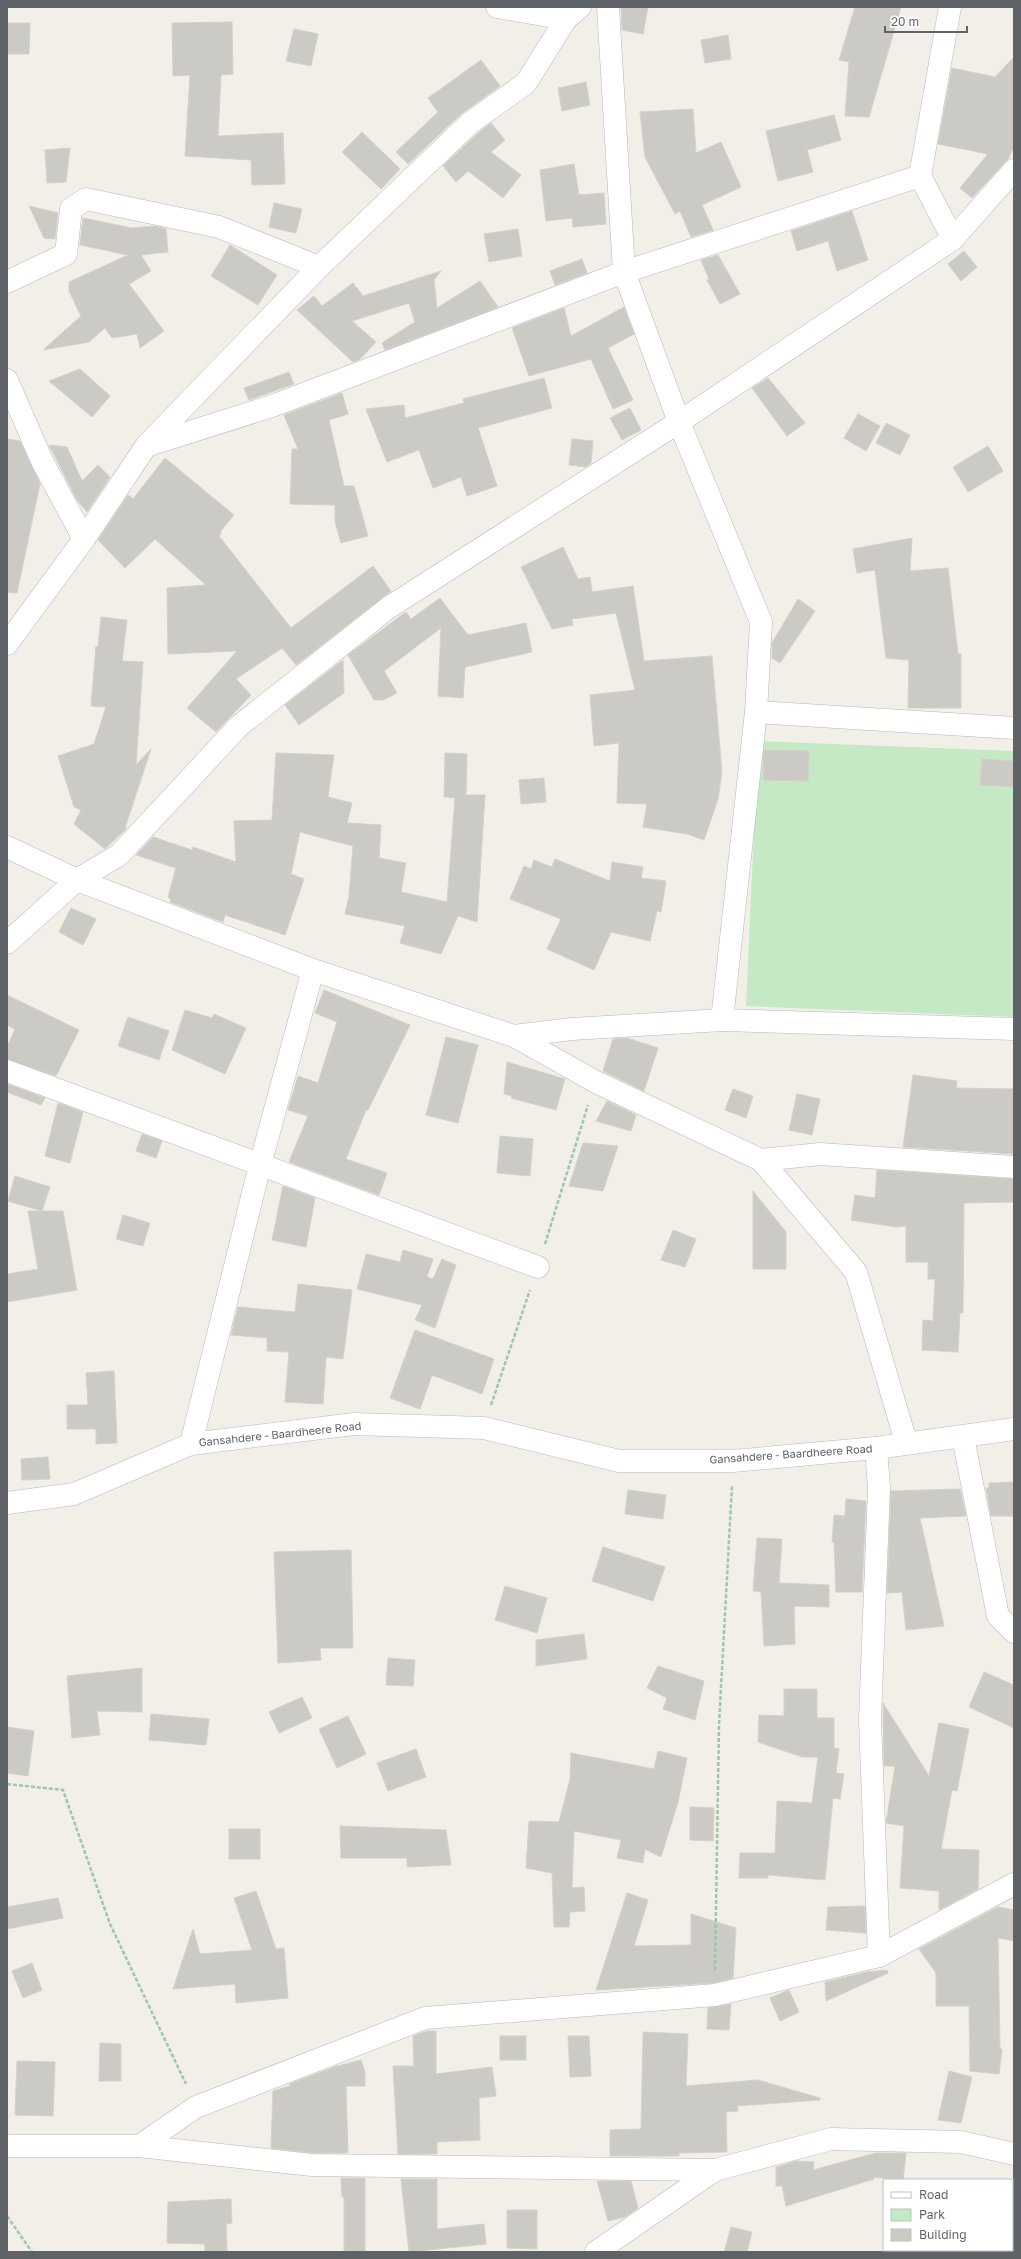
<svg xmlns="http://www.w3.org/2000/svg" width="1021" height="2259" font-family="'Golos Text',sans-serif">
<rect width="100%" height="100%" fill="#f1efe8"/>
<path fill="#c5e8c5" d="M 758,741 L 1014,751 L 1014,1017 L 746,1006 Z"/>
<g fill="#cccac5" stroke="#d6d1c6">
<path d="M 621,7 L 648,7 L 643,34 L 622,30 Z"/>
<path d="M 855,7 L 901,7 L 869,117 L 845,116 L 849,62 L 839,60 Z"/>
<path d="M 232,22 L 233,74 L 221,75 L 218,136 L 283,133 L 285,184 L 252,185 L 251,160 L 185,156 L 190,75 L 173,76 L 172,23 Z"/>
<path d="M 7,23 L 30,23 L 29,54 L 7,54 Z"/>
<path d="M 294,29 L 318,34 L 311,66 L 286,61 Z"/>
<path d="M 728,35 L 731,59 L 705,63 L 701,40 Z"/>
<path d="M 1014,57 L 1014,147 L 1008,159 L 972,198 L 960,188 L 988,154 L 938,144 L 952,68 L 995,77 Z"/>
<path d="M 481,60 L 500,86 L 461,114 L 408,164 L 396,152 L 438,112 L 428,98 Z"/>
<path d="M 586,82 L 590,105 L 562,111 L 558,88 Z"/>
<path d="M 693,109 L 696,153 L 721,142 L 741,187 L 702,205 L 713,230 L 691,237 L 680,211 L 675,214 L 645,157 L 640,112 Z"/>
<path d="M 834,115 L 841,140 L 807,150 L 813,172 L 778,181 L 766,131 Z"/>
<path d="M 491,123 L 505,140 L 491,152 L 521,175 L 503,198 L 468,171 L 456,182 L 443,166 L 478,133 Z"/>
<path d="M 362,132 L 400,169 L 381,189 L 342,152 Z"/>
<path d="M 70,148 L 66,182 L 47,183 L 45,150 Z"/>
<path d="M 574,164 L 579,195 L 604,193 L 606,224 L 573,227 L 572,218 L 546,221 L 540,170 Z"/>
<path d="M 274,203 L 302,209 L 296,233 L 269,227 Z"/>
<path d="M 29,206 L 58,213 L 55,239 L 44,238 Z"/>
<path d="M 852,211 L 868,260 L 837,271 L 828,241 L 797,251 L 791,231 Z"/>
<path d="M 83,218 L 132,228 L 155,226 L 166,229 L 168,252 L 141,255 L 151,271 L 129,284 L 164,331 L 140,348 L 137,334 L 112,338 L 105,328 L 89,342 L 43,350 L 81,316 L 69,291 L 69,282 L 128,255 L 80,245 Z"/>
<path d="M 518,229 L 522,256 L 489,262 L 484,234 Z"/>
<path d="M 230,245 L 277,275 L 258,305 L 211,276 Z"/>
<path d="M 964,251 L 977,267 L 961,281 L 948,264 Z"/>
<path d="M 718,255 L 740,294 L 720,304 L 707,280 L 709,279 L 701,260 Z"/>
<path d="M 582,259 L 587,273 L 555,285 L 550,271 Z"/>
<path d="M 441,271 L 434,280 L 437,308 L 480,281 L 498,307 L 385,350 L 382,343 L 415,322 L 409,303 L 352,321 L 376,342 L 360,359 L 353,362 L 297,310 L 314,296 L 322,306 L 353,283 L 363,296 Z"/>
<path d="M 624,307 L 634,334 L 608,348 L 633,400 L 613,409 L 591,359 L 529,376 L 512,328 L 564,308 L 571,336 Z"/>
<path d="M 80,369 L 110,396 L 92,417 L 49,381 Z"/>
<path d="M 289,372 L 294,384 L 249,400 L 244,388 Z"/>
<path d="M 544,378 L 552,408 L 478,428 L 497,486 L 467,496 L 461,477 L 433,488 L 419,450 L 387,462 L 366,409 L 404,405 L 405,418 L 464,403 L 463,399 Z"/>
<path d="M 768,378 L 805,423 L 787,436 L 752,388 Z"/>
<path d="M 342,393 L 348,414 L 329,420 L 344,486 L 354,486 L 368,536 L 341,543 L 335,522 L 335,505 L 290,504 L 292,449 L 298,449 L 284,415 Z"/>
<path d="M 630,408 L 641,430 L 622,440 L 610,418 Z"/>
<path d="M 858,414 L 880,426 L 866,451 L 844,438 Z"/>
<path d="M 886,423 L 910,435 L 900,455 L 876,443 Z"/>
<path d="M 7,439 L 20,441 L 40,484 L 17,593 L 7,592 Z"/>
<path d="M 572,439 L 593,441 L 591,463 L 586,467 L 569,465 Z"/>
<path d="M 49,445 L 67,447 L 82,481 L 98,465 L 110,477 L 87,512 L 77,500 Z"/>
<path d="M 988,446 L 1003,471 L 968,492 L 953,467 Z"/>
<path d="M 165,458 L 234,515 L 220,532 L 221,534 L 219,536 L 291,628 L 373,566 L 391,591 L 296,665 L 282,648 L 236,679 L 251,695 L 216,732 L 187,708 L 237,651 L 168,654 L 167,588 L 206,585 L 155,539 L 125,568 L 98,540 L 128,495 L 133,499 Z"/>
<path d="M 912,538 L 910,571 L 948,568 L 958,654 L 961,654 L 961,708 L 908,708 L 909,660 L 886,658 L 875,570 L 857,573 L 853,549 Z"/>
<path d="M 563,547 L 578,579 L 590,577 L 592,592 L 633,586 L 644,661 L 712,656 L 722,772 L 718,799 L 704,840 L 687,834 L 643,827 L 647,804 L 617,803 L 619,743 L 594,746 L 590,695 L 635,690 L 616,613 L 572,619 L 573,625 L 552,629 L 521,567 Z"/>
<path d="M 440,598 L 468,635 L 526,623 L 532,652 L 465,667 L 463,698 L 438,696 L 441,628 L 384,671 L 397,693 L 383,700 L 374,700 L 348,655 L 406,612 L 411,619 Z"/>
<path d="M 798,599 L 815,611 L 780,663 L 772,658 L 772,643 Z"/>
<path d="M 101,617 L 127,620 L 122,661 L 143,662 L 136,765 L 151,749 L 125,828 L 127,828 L 105,849 L 74,824 L 81,810 L 74,807 L 58,756 L 94,744 L 106,707 L 91,706 L 96,646 L 98,647 Z"/>
<path d="M 343,660 L 344,693 L 299,725 L 285,705 Z"/>
<path d="M 764,750 L 809,751 L 808,781 L 763,780 Z"/>
<path d="M 276,753 L 334,755 L 328,797 L 352,803 L 347,823 L 381,825 L 379,858 L 406,863 L 401,892 L 447,902 L 455,798 L 444,797 L 445,753 L 467,754 L 466,795 L 485,795 L 477,922 L 458,916 L 441,954 L 400,943 L 405,926 L 345,914 L 349,896 L 353,846 L 300,832 L 291,874 L 304,879 L 285,935 L 225,915 L 223,922 L 170,902 L 171,899 L 168,897 L 176,868 L 136,855 L 153,837 L 192,850 L 193,847 L 236,862 L 234,821 L 272,820 Z"/>
<path d="M 982,759 L 1014,761 L 1014,787 L 980,785 Z"/>
<path d="M 544,778 L 546,802 L 521,804 L 519,780 Z"/>
<path d="M 555,859 L 610,881 L 612,862 L 643,867 L 641,878 L 666,881 L 661,912 L 657,911 L 650,941 L 611,932 L 594,970 L 547,949 L 561,919 L 510,899 L 524,866 L 531,869 L 534,860 L 552,867 Z"/>
<path d="M 71,908 L 96,919 L 83,945 L 59,932 Z"/>
<path d="M 324,990 L 410,1025 L 368,1110 L 366,1110 L 346,1159 L 387,1173 L 379,1195 L 289,1162 L 308,1116 L 288,1110 L 298,1076 L 318,1083 L 337,1022 L 315,1013 Z"/>
<path d="M 7,995 L 79,1030 L 56,1076 L 7,1059 L 7,1047 L 15,1029 L 7,1025 Z"/>
<path d="M 185,1010 L 212,1018 L 214,1014 L 246,1028 L 225,1074 L 172,1050 Z"/>
<path d="M 128,1017 L 169,1031 L 159,1060 L 118,1046 Z"/>
<path d="M 446,1037 L 478,1045 L 458,1123 L 426,1115 Z"/>
<path d="M 627,1038 L 658,1048 L 644,1091 L 603,1071 L 613,1039 Z"/>
<path d="M 507,1062 L 565,1079 L 556,1110 L 511,1098 L 512,1096 L 504,1094 Z"/>
<path d="M 913,1075 L 957,1081 L 956,1088 L 1014,1089 L 1014,1154 L 903,1147 Z"/>
<path d="M 7,1084 L 45,1098 L 41,1105 L 7,1092 Z"/>
<path d="M 733,1089 L 753,1096 L 746,1118 L 725,1110 Z"/>
<path d="M 797,1094 L 820,1099 L 812,1135 L 789,1130 Z"/>
<path d="M 607,1101 L 636,1115 L 631,1131 L 596,1121 Z"/>
<path d="M 58,1103 L 83,1112 L 70,1163 L 45,1156 Z"/>
<path d="M 142,1134 L 162,1141 L 156,1158 L 136,1151 Z"/>
<path d="M 500,1136 L 533,1139 L 530,1176 L 497,1173 Z"/>
<path d="M 583,1143 L 618,1146 L 603,1191 L 569,1186 Z"/>
<path d="M 877,1170 L 1014,1179 L 1014,1202 L 964,1203 L 963,1313 L 960,1313 L 958,1352 L 922,1350 L 923,1320 L 933,1321 L 935,1279 L 928,1279 L 928,1262 L 906,1262 L 906,1226 L 896,1227 L 851,1220 L 855,1195 L 875,1198 Z"/>
<path d="M 15,1176 L 50,1187 L 42,1211 L 8,1201 Z"/>
<path d="M 283,1186 L 315,1198 L 306,1247 L 272,1240 Z"/>
<path d="M 753,1191 L 786,1232 L 786,1269 L 753,1269 Z"/>
<path d="M 28,1211 L 63,1211 L 77,1290 L 7,1302 L 7,1274 L 38,1269 Z"/>
<path d="M 123,1215 L 150,1223 L 143,1246 L 116,1239 Z"/>
<path d="M 673,1230 L 696,1239 L 685,1267 L 661,1260 Z"/>
<path d="M 403,1250 L 433,1259 L 427,1277 L 433,1279 L 442,1259 L 456,1265 L 435,1328 L 415,1320 L 422,1305 L 357,1289 L 366,1254 L 400,1262 Z"/>
<path d="M 298,1284 L 352,1290 L 343,1359 L 326,1357 L 323,1404 L 285,1402 L 289,1352 L 267,1351 L 267,1338 L 231,1335 L 238,1307 L 295,1312 Z"/>
<path d="M 415,1330 L 494,1359 L 482,1394 L 432,1375 L 420,1409 L 390,1398 Z"/>
<path d="M 114,1371 L 117,1443 L 96,1444 L 96,1429 L 67,1429 L 67,1405 L 88,1405 L 86,1373 Z"/>
<path d="M 48,1457 L 50,1479 L 22,1480 L 21,1459 Z"/>
<path d="M 1014,1482 L 1014,1516 L 991,1516 L 986,1488 L 989,1488 L 989,1483 Z"/>
<path d="M 960,1489 L 966,1516 L 920,1518 L 944,1626 L 906,1630 L 902,1592 L 887,1593 L 891,1491 Z"/>
<path d="M 628,1490 L 666,1495 L 663,1519 L 625,1514 Z"/>
<path d="M 846,1499 L 866,1501 L 862,1592 L 836,1592 L 834,1542 L 832,1542 L 834,1515 L 845,1516 Z"/>
<path d="M 757,1538 L 782,1539 L 779,1583 L 829,1585 L 829,1607 L 794,1606 L 795,1644 L 764,1646 L 761,1592 L 753,1591 Z"/>
<path d="M 603,1547 L 665,1567 L 653,1601 L 592,1581 Z"/>
<path d="M 351,1550 L 353,1648 L 320,1648 L 321,1660 L 278,1663 L 274,1552 Z"/>
<path d="M 505,1586 L 547,1598 L 537,1633 L 495,1620 Z"/>
<path d="M 584,1634 L 587,1659 L 536,1666 L 536,1640 Z"/>
<path d="M 388,1658 L 415,1660 L 413,1686 L 386,1685 Z"/>
<path d="M 658,1666 L 704,1681 L 695,1720 L 663,1709 L 667,1698 L 647,1688 Z"/>
<path d="M 142,1668 L 142,1712 L 97,1711 L 100,1735 L 72,1738 L 67,1676 Z"/>
<path d="M 984,1672 L 1014,1685 L 1014,1728 L 969,1707 Z"/>
<path d="M 784,1689 L 817,1689 L 817,1718 L 834,1718 L 834,1748 L 839,1749 L 836,1773 L 844,1774 L 840,1799 L 833,1798 L 825,1880 L 768,1875 L 768,1878 L 739,1878 L 740,1853 L 775,1853 L 777,1801 L 812,1803 L 818,1757 L 802,1757 L 758,1742 L 759,1715 L 784,1716 Z"/>
<path d="M 302,1697 L 312,1718 L 279,1733 L 269,1712 Z"/>
<path d="M 883,1703 L 929,1776 L 939,1723 L 969,1729 L 957,1791 L 952,1790 L 941,1849 L 979,1850 L 978,1889 L 939,1910 L 939,1891 L 900,1888 L 904,1826 L 886,1823 L 895,1766 L 884,1766 Z"/>
<path d="M 151,1714 L 209,1719 L 206,1745 L 149,1740 Z"/>
<path d="M 348,1716 L 366,1754 L 337,1768 L 319,1729 Z"/>
<path d="M 7,1727 L 34,1731 L 28,1776 L 7,1773 Z"/>
<path d="M 416,1749 L 426,1777 L 388,1791 L 377,1763 Z"/>
<path d="M 658,1751 L 687,1758 L 678,1802 L 661,1857 L 645,1849 L 643,1863 L 617,1858 L 621,1840 L 574,1831 L 572,1888 L 584,1887 L 585,1911 L 570,1912 L 569,1927 L 554,1927 L 552,1873 L 526,1868 L 529,1821 L 559,1822 L 570,1779 L 571,1753 L 654,1769 Z"/>
<path d="M 690,1807 L 714,1808 L 713,1841 L 690,1840 Z"/>
<path d="M 340,1826 L 446,1830 L 451,1865 L 407,1867 L 407,1858 L 341,1858 Z"/>
<rect x="229" y="1829" width="31" height="30"/>
<path d="M 256,1891 L 276,1949 L 284,1948 L 288,1998 L 236,2003 L 235,1984 L 173,1989 L 193,1929 L 200,1954 L 252,1950 L 234,1898 Z"/>
<path d="M 627,1893 L 648,1900 L 634,1946 L 691,1945 L 691,1914 L 736,1928 L 733,1978 L 713,1983 L 596,1990 Z"/>
<path d="M 58,1898 L 63,1918 L 7,1929 L 7,1907 Z"/>
<path d="M 865,1906 L 866,1933 L 826,1930 L 828,1907 Z"/>
<path d="M 998,1907 L 1014,1910 L 1014,1941 L 998,1938 L 1000,2049 L 1002,2049 L 999,2074 L 970,2071 L 969,2006 L 936,2006 L 936,1973 L 919,1949 Z"/>
<path d="M 32,1963 L 42,1990 L 23,1998 L 12,1971 Z"/>
<path d="M 887,1970 L 888,1973 L 826,2001 L 825,1982 L 867,1972 Z"/>
<path d="M 789,1990 L 799,2012 L 780,2021 L 770,1998 Z"/>
<path d="M 731,2004 L 729,2030 L 707,2029 L 708,2008 Z"/>
<path d="M 427,2031 L 436,2031 L 436,2074 L 492,2067 L 496,2096 L 479,2098 L 480,2140 L 437,2142 L 437,2154 L 398,2154 L 393,2066 L 414,2066 L 413,2036 Z"/>
<path d="M 643,2032 L 688,2034 L 686,2086 L 758,2080 L 820,2098 L 820,2100 L 737,2106 L 738,2111 L 726,2112 L 727,2152 L 679,2153 L 679,2156 L 610,2156 L 610,2130 L 641,2129 Z"/>
<rect x="500" y="2036" width="26" height="24"/>
<path d="M 568,2036 L 589,2036 L 591,2076 L 570,2077 Z"/>
<path d="M 100,2043 L 121,2044 L 121,2081 L 99,2081 Z"/>
<path d="M 361,2060 L 365,2072 L 365,2086 L 346,2086 L 348,2153 L 313,2153 L 271,2148 L 273,2091 L 290,2086 L 289,2084 L 334,2067 Z"/>
<path d="M 17,2061 L 55,2062 L 53,2116 L 15,2115 Z"/>
<path d="M 949,2071 L 972,2077 L 961,2123 L 938,2120 Z"/>
<path d="M 876,2153 L 906,2153 L 903,2180 L 874,2177 L 874,2179 L 786,2206 L 782,2186 L 776,2186 L 776,2167 L 796,2161 L 814,2162 L 813,2170 Z"/>
<path d="M 341,2178 L 365,2178 L 365,2252 L 344,2252 L 344,2197 L 342,2197 Z"/>
<path d="M 401,2179 L 437,2179 L 437,2229 L 484,2224 L 486,2244 L 409,2252 Z"/>
<path d="M 597,2181 L 631,2181 L 638,2208 L 625,2217 L 608,2221 Z"/>
<path d="M 231,2199 L 232,2223 L 226,2224 L 227,2252 L 205,2252 L 205,2244 L 167,2243 L 168,2202 Z"/>
<path d="M 507,2210 L 537,2210 L 537,2249 L 507,2248 Z"/>
<path d="M 731,2227 L 752,2232 L 747,2252 L 724,2252 Z"/>
</g>
<g fill="none" stroke-linecap="round" stroke-linejoin="round">
<defs>
<g id="street">
<path d="M 497,7 L 566,19"/>
<path d="M 608,7 L 624,272 L 679,422 L 761,622 L 756,712"/>
<path d="M 950,7 L 920,176 L 953,239"/>
<path d="M 7,282 L 66,254 L 71,209 L 86,199 L 219,227 L 319,267"/>
<path d="M 7,380 L 42,461 L 84,539"/>
<path d="M 149,445 L 272,406 L 624,272 L 920,176"/>
<path d="M 7,644 L 84,539 L 146,446 L 319,267 L 470,123 L 526,83 L 566,19 L 580,7"/>
<path d="M 7,847 L 77,880 L 313,970 L 514,1036 L 596,1082 L 761,1160 L 856,1272 L 906,1442"/>
<path d="M 7,943 L 77,880 L 119,855 L 239,726 L 388,608 L 679,422 L 953,239 L 1014,170"/>
<path d="M 722,1020 L 756,712 L 1014,728"/>
<path d="M 514,1036 L 572,1029 L 722,1020 L 1014,1029"/>
<path d="M 7,1071 L 538,1267"/>
<path d="M 761,1160 L 820,1154 L 1014,1167"/>
<path d="M 963,1437 L 998,1616 L 1014,1632"/>
<path d="M 191,1444 L 260,1165 L 313,970"/>
<path d="M 876,1448 L 879,1488 L 870,1720 L 879,1956"/>
<path d="M 7,2146 L 139,2146 L 196,2107 L 425,2018 L 715,1995 L 879,1956 L 1014,1884"/>
<path d="M 139,2146 L 312,2165 L 715,2170 L 831,2139 L 961,2142 L 1014,2154"/>
<path d="M 596,2252 L 715,2170"/>
</g>
<path id="secondary" d="M 7,1503 L 74,1494 L 191,1444 L 354,1424 L 484,1428 L 619,1461 L 733,1461 L 876,1448 L 1014,1429"/>
</defs>
<use href="#street" stroke="#b5b8bc" stroke-width="23"/>
<use href="#secondary" stroke="#b6babf" stroke-width="23"/>
<g stroke="#9cc7a9" stroke-width="2.5" stroke-dasharray="4 2" stroke-linecap="butt">
<path d="M 545,1244 L 588,1105"/>
<path d="M 491,1405 L 530,1290"/>
<path d="M 7,1784 L 63,1790 L 110,1924 L 186,2084"/>
<path d="M 715,1970 L 719,1725 L 732,1485"/>
<path d="M 7,2216 L 32,2252"/>
</g>
<use href="#street" stroke="#fff" stroke-width="22"/>
<use href="#secondary" stroke="#fff" stroke-width="22"/>
</g>
<g text-anchor="middle" stroke-width="3" stroke-linejoin="round" paint-order="stroke">
<g font-size="11" fill="#5f6368" stroke="#fff">
<text transform="translate(280 1434) rotate(-6)" y="4">Gansahdere - Baardheere Road</text>
<text transform="translate(791 1454) rotate(-4)" y="4">Gansahdere - Baardheere Road</text>
</g>
</g>
<rect width="1021" height="2259" fill="none" stroke="#5f6368" stroke-width="16"/>
<rect x="883" y="2179" width="130" height="72" fill="#ffffff" stroke="#bfc1c3"/>
<rect x="891" y="2192" width="20" height="6" fill="#ffffff" stroke="#bfc1c3"/>
<text x="919" y="2199" font-size="12" fill="#5f6368">Road</text>
<rect x="891" y="2209" width="20" height="12" fill="#c5e8c5" stroke="#bfc1c3"/>
<text x="919" y="2219" font-size="12" fill="#5f6368">Park</text>
<rect x="891" y="2229" width="20" height="12" fill="#cccac5" stroke="#bfc1c3"/>
<text x="919" y="2239" font-size="12" fill="#5f6368">Building</text>
<path d="M885 26v6h82v-6" fill="none" stroke="#5f6368" stroke-width="2"/>
<text x="891" y="26" font-size="12" fill="#5f6368" stroke="#ffffff" stroke-width="3" paint-order="stroke">20 m</text>
</svg>
